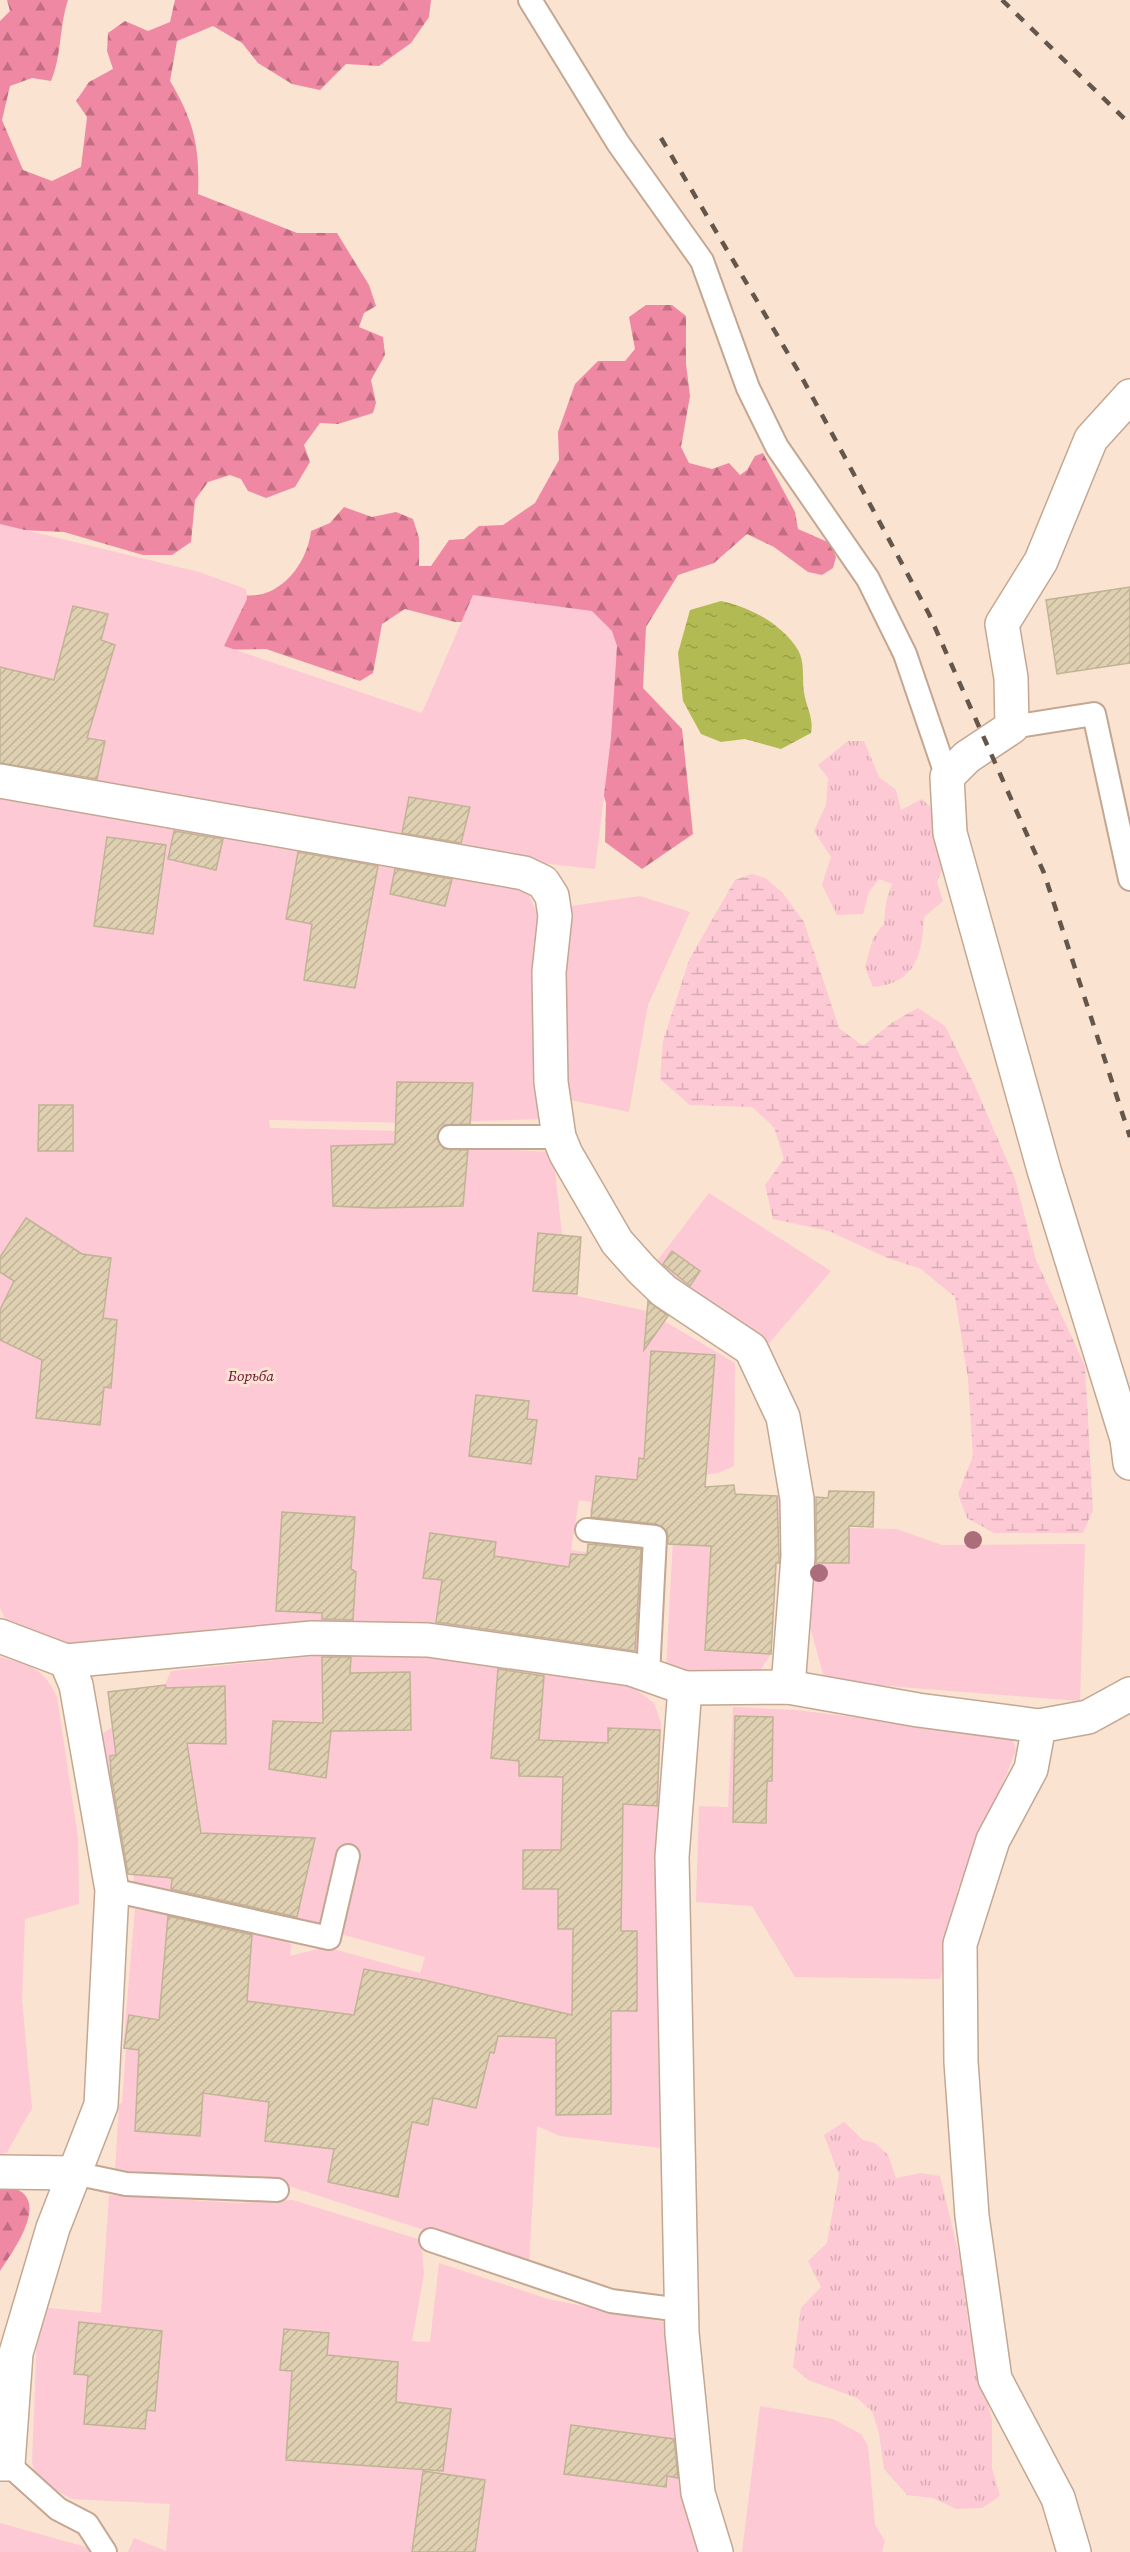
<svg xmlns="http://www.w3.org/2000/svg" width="1130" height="2552" font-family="'Source Serif 4',serif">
<defs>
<pattern id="grass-tufts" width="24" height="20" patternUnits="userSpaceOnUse" patternTransform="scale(1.5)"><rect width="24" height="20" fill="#fcc9d4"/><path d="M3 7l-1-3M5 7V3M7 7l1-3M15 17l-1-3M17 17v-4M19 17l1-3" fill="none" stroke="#d8acb5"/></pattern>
<pattern id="forest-firs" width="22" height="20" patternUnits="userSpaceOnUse" patternTransform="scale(1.5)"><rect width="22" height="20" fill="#ef88a3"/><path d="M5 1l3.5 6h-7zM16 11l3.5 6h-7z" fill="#c16e83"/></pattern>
<pattern id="wetland-marsh" width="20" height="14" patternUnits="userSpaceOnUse" patternTransform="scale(1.5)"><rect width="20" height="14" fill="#fcc9d4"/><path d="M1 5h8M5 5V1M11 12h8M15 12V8" fill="none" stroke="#d8acb5"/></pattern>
<pattern id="water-ripples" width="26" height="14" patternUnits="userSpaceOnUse" patternTransform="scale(1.5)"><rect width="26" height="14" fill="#b2bb53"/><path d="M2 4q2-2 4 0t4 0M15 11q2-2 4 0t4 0" fill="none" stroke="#99a047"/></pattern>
<pattern id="building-hatch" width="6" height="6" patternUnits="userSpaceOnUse" patternTransform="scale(1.5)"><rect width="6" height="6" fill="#dfd0b1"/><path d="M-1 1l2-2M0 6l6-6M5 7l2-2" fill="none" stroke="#bfb297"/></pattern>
</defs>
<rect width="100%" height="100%" fill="#fbe3d1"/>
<g fill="url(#grass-tufts)">
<path d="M 848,741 L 864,741 L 879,777 L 896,790 L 901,810 L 922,799 L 930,807 L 945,862 L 937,882 L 943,901 L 924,917 C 922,955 916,983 873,987 L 865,967 L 873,938 L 884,924 L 886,902 L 892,884 L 879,879 L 869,892 L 863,914 L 837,915 L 822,885 L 831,857 L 814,831 L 826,805 L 828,778 L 818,765 Z"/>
<path d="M 844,2122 L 863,2140 L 875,2143 L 888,2155 L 896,2178 L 921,2173 L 940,2176 L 960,2259 L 969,2328 L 992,2420 L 992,2468 L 1000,2496 L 982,2508 L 956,2509 L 933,2498 L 907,2495 L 884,2469 L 879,2433 L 872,2411 L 857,2398 L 808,2380 L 793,2367 L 801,2308 L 821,2287 L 808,2261 L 827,2243 L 839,2175 L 824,2135 Z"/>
</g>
<g fill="url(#forest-firs)">
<path d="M 7,0 L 68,0 C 59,27 62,55 51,81 L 32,78 L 10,86 L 2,120 L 23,170 L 52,181 L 81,167 L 87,117 L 76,101 L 89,82 L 113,69 L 107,51 L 108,33 L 125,21 L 148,31 L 170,22 L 175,0 L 431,0 L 429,17 L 411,43 L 379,66 L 346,64 L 320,90 L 292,84 L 258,63 L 242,43 L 213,26 L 177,41 L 170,81 C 194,121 200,147 198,194 L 297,233 L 337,233 L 369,285 L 376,306 L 364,313 L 359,327 L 383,337 L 385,355 L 371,380 L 376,403 L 373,413 L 338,424 L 320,423 L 304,445 L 310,462 L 295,487 L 266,498 L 248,491 L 241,479 L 230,475 L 208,482 L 195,500 L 191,542 L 172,555 L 143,555 L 64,532 L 0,529 L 0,21 L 10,11 Z"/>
<path d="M 646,305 L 672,305 L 686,316 L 686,364 L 690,396 L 681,447 L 689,463 L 712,469 L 729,463 L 740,475 L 747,470 L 755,456 L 763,453 L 795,512 L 798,529 L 830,543 L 836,557 L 833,568 L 822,575 L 808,572 L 774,547 L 747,534 L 714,563 L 678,575 L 646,627 L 643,688 L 682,729 L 693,834 L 642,869 L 605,842 L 606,803 L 584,728 L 497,622 L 455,622 L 405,609 L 382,624 L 373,673 L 360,681 L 266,649 L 198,650 L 211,592 C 225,593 244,597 258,595 C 287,590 308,559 311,531 L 330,523 L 344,507 L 372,517 L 396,512 L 413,519 L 419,538 L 419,566 L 431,566 L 449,540 L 464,539 L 479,526 L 503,525 L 535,503 L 559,460 L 558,432 L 575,384 L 598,361 L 625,361 L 635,349 L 629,317 Z"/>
<path d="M 0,2186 C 57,2189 17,2246 0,2271 Z"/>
</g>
<path fill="url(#wetland-marsh)" d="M 752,874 L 765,878 L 782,892 L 804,922 L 839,1028 L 863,1046 L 893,1022 L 918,1008 L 945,1026 L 974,1084 L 1015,1179 L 1036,1260 L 1085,1366 L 1093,1510 L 1083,1533 L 994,1533 L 967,1518 L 958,1494 L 973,1456 L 968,1379 L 955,1297 L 921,1269 L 885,1257 L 829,1231 L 773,1219 L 765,1185 L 784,1159 L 774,1127 L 752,1107 L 690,1105 L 660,1079 L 663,1041 L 689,960 L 735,880 Z"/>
<g fill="#fcc9d4">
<path d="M 0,524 L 199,572 L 246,589 L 247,599 L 224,646 L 422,713 L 473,595 L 592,611 L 612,631 L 617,646 L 611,738 L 595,869 L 505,859 L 0,770 Z"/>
<path d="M 0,794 L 527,891 L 537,913 L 542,1119 L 414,1123 L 269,1120 L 270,1128 L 441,1132 L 441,1147 L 553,1152 L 562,1235 L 581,1237 L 577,1296 L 647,1311 L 735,1363 L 734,1466 L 718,1473 L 668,1480 L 663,1526 L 632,1522 L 632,1517 L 590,1512 L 591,1502 L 579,1500 L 571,1550 L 616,1556 L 618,1542 L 642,1545 L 641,1558 L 644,1559 L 636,1658 L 379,1624 L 263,1625 L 75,1645 L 9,1626 L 0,1608 Z"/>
<path d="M 640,896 L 690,912 L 648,1005 L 629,1112 L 565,1099 L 564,925 L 571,906 Z"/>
<path d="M 709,1193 L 831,1271 L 769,1343 L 746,1331 L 654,1265 Z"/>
<path d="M 757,1495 L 782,1496 L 771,1654 L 755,1678 L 666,1668 L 675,1505 Z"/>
<path d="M 812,1527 L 897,1529 L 942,1545 L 1085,1544 L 1080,1701 L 825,1681 L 809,1623 Z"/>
<path d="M 420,1652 L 623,1680 L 654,1703 L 661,1723 L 655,1902 L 660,2148 L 560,2136 L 537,2126 L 529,2264 L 273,2181 L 115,2170 L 119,2104 L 122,2103 L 126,2049 L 123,2049 L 135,1909 L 249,1930 L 272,1931 L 291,1944 L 290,1956 L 326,1947 L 420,1973 L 425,1957 L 300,1923 L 133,1889 L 134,1875 L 115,1873 L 95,1739 L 112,1727 L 108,1692 L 165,1685 L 171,1671 L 324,1655 Z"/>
<path d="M 0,1657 C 31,1666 43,1667 57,1697 L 78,1837 L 79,1904 L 25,1919 L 22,2000 L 32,2108 L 7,2152 L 0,2155 Z"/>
<path d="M 733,1707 L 796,1710 L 1011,1736 L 1016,1750 L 985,1829 L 969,1887 L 958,1886 L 953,1933 L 940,1979 L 795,1977 L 752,1906 L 696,1902 L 699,1806 L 728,1807 Z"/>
<path d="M 109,2195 L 238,2203 L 293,2200 L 421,2240 L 424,2274 L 412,2341 L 430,2342 L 439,2263 L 548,2299 L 669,2323 L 681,2480 L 698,2552 L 128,2552 L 134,2538 L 166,2551 L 170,2504 L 72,2499 L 54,2489 L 34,2471 L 32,2462 L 38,2307 L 101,2313 Z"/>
<path d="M 760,2406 L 833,2419 L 861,2434 L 868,2446 L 875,2525 L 885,2541 L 882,2552 L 742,2552 Z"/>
<path d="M 0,2523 L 93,2549 L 93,2552 L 0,2552 Z"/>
</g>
<path fill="url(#water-ripples)" d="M 721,601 C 750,607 782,624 798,650 C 805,661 802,680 804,692 C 806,707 814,718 811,733 L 781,749 L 745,739 L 721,742 L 701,734 L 683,701 L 678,653 L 690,610 Z"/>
<g fill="url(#building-hatch)" stroke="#c1b395" stroke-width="1.5">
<path d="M 1130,587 L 1130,663 L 1057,674 L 1046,600 Z"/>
<path d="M 73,606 L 108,614 L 101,640 L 115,645 L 87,738 L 105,741 L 97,779 L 0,763 L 0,667 L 54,680 Z"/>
<path d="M 409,797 L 470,807 L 461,843 L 402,833 Z"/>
<path d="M 174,831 L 223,839 L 216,870 L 168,859 Z"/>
<path d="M 107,837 L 166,845 L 153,934 L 94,926 Z"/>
<path d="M 298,852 L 378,866 L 355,988 L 304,980 L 312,924 L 286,919 Z"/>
<path d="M 395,869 L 452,879 L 445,906 L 390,894 Z"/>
<path d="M 397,1082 L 473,1083 L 470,1124 L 444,1125 L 437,1136 L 444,1149 L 468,1150 L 463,1206 L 375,1208 L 333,1206 L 331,1146 L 395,1144 Z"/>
<path d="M 39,1105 L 73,1105 L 73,1151 L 38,1151 Z"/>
<path d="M 26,1218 L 82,1254 L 111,1258 L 103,1318 L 117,1320 L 111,1388 L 104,1387 L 100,1425 L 36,1418 L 42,1360 L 0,1340 L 0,1310 L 14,1281 L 0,1272 L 0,1257 Z"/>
<path d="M 538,1233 L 581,1237 L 577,1294 L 533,1291 Z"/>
<path d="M 672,1251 L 700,1271 L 690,1286 L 663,1264 Z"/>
<path d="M 648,1301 L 668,1316 L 644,1350 Z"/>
<path d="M 651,1351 L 715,1355 L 705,1487 L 734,1485 L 735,1494 L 777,1496 L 779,1555 L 779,1563 L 776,1563 L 771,1654 L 705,1650 L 711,1546 L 668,1544 L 667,1531 L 656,1524 L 591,1517 L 596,1476 L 637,1480 L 639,1458 L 644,1459 Z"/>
<path d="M 476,1395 L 529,1401 L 527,1419 L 537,1420 L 531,1464 L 469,1456 Z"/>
<path d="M 829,1491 L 874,1492 L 873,1527 L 849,1526 L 849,1563 L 816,1563 L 816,1497 L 828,1498 Z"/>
<path d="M 282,1512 L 355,1517 L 351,1569 L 356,1572 L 353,1620 L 322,1619 L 322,1613 L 276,1611 Z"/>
<path d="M 430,1533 L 496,1542 L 494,1556 L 569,1567 L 571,1554 L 587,1555 L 588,1544 L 641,1549 L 635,1651 L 436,1622 L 442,1580 L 423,1578 Z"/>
<path d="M 322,1657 L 351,1657 L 350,1673 L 410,1672 L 411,1730 L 331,1731 L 326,1778 L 269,1769 L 273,1721 L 323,1723 Z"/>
<path d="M 498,1669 L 544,1676 L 539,1740 L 608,1743 L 608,1728 L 660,1730 L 657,1806 L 623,1804 L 621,1931 L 637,1931 L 637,2011 L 611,2011 L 611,2114 L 556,2115 L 556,2038 L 498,2036 L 494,2053 L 490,2052 L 476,2108 L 433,2098 L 428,2125 L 412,2122 L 398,2197 L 328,2182 L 334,2149 L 265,2141 L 269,2102 L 203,2093 L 200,2136 L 135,2131 L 139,2050 L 124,2048 L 129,2015 L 159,2020 L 168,1916 L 252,1935 L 247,2001 L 354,2015 L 364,1969 L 424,1980 L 572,2015 L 573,1929 L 558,1929 L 558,1889 L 523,1889 L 523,1850 L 561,1850 L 563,1777 L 519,1776 L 519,1761 L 491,1758 Z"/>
<path d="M 165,1685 L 166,1688 L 225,1686 L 226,1744 L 187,1743 L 201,1833 L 315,1838 L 297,1917 L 171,1889 L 172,1878 L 128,1874 L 111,1775 L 110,1756 L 116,1755 L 108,1692 Z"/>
<path d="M 735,1716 L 773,1717 L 772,1781 L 767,1781 L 766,1823 L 733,1822 Z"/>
<path d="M 79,2322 L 162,2331 L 155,2411 L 147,2410 L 145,2429 L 84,2424 L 88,2375 L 74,2374 Z"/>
<path d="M 284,2329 L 329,2333 L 327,2355 L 398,2362 L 396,2402 L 451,2409 L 443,2471 L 286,2460 L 292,2371 L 280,2370 Z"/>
<path d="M 571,2425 L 674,2439 L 678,2478 L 667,2476 L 666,2487 L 564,2474 Z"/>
<path d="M 423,2471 L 485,2480 L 475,2552 L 412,2552 Z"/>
</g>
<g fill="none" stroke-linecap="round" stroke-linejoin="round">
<defs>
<g id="service">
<path d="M 530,0 L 618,143 L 702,261 L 748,388 L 777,447 L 868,579 L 905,654 L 947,777"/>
<path d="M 1012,727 L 1094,714 L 1130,879"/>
<path d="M 450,1137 L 559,1137"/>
<path d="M 587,1530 L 655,1537 L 648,1675"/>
<path d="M 112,1890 L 329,1938 L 348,1856"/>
<path d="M 74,2173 L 126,2184 L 277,2190"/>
<path d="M 431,2240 L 611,2301 L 681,2310"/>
<path d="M 8,2464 L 58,2509 L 87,2524 L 105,2552"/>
</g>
<g id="minor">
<path d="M 1130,396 L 1091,439 L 1041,561 L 1002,624 L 1011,678 L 1012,727 L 967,757 L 947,777 L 950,833 L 1044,1170 L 1127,1439 L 1130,1463"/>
<path d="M 0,781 L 524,873 L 543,882 L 552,896 L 555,916 L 549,972 L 551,1082 L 559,1137 L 566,1154 L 617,1242 L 642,1270 L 664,1291 L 751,1349 L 783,1417 L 797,1499 L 798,1556 L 788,1687"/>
<path d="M 0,1636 L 66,1661 L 76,1685 L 112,1890 L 101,2105 L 53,2228 L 16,2353 L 8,2464 L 0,2464"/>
<path d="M 66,1661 L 312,1638 L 428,1640 L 631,1669 L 685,1688 L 788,1687 L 918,1710 L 1039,1726 L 1088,1717 L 1130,1694"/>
<path d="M 685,1688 L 672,1857 L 682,2333 L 698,2493 L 716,2552"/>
<path d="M 1039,1726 L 1031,1769 L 993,1840 L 960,1944 L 961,2062 L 972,2216 L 995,2379 L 1058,2498 L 1074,2552"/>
<path d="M 0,2172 L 74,2173"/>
</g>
</defs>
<use href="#service" stroke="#c3a792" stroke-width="26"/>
<use href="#minor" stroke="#c3a792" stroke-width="36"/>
<use href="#service" stroke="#fff" stroke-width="22"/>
<use href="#minor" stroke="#fff" stroke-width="33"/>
<g stroke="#64564b" stroke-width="4.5" stroke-dasharray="10 10" stroke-linecap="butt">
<path d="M 1002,0 L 1130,124"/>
<path d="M 661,138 L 800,374 L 929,614 L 1044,873 L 1130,1137"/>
</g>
</g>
<g fill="#ab6d79">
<circle cx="973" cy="1540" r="9"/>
<circle cx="819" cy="1573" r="9"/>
</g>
<g text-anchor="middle" stroke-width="6" stroke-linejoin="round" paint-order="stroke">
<g font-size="15" font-style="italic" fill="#6a0d31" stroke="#fbe3d1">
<text x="251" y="1381">Борьба</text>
</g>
</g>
</svg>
